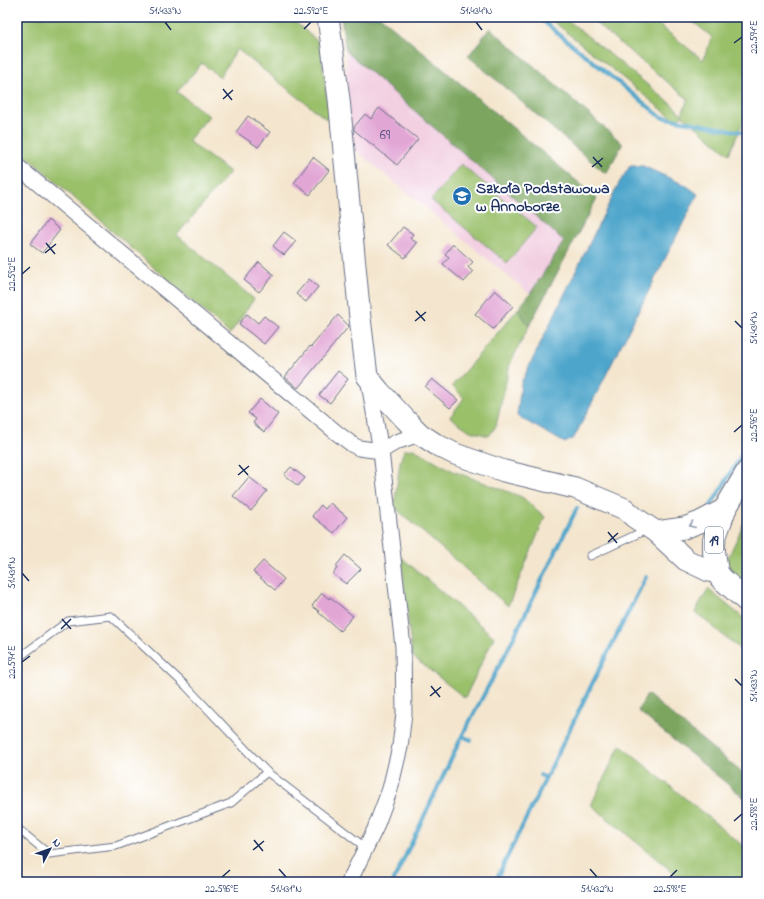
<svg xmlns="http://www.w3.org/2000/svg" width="764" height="899" font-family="'Indie Flower',sans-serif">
<rect width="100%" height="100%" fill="#fff"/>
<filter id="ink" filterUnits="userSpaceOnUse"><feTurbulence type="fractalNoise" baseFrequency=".025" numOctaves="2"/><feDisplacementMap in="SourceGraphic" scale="8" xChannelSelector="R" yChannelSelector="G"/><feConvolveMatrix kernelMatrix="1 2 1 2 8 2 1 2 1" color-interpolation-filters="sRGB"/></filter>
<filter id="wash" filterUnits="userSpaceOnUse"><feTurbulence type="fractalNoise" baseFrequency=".012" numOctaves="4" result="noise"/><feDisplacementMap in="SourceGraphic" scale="16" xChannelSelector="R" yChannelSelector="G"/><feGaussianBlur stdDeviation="0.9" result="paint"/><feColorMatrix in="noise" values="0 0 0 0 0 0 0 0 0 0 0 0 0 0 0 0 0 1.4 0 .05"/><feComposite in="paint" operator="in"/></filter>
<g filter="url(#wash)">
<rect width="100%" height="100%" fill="#f4e6ce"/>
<path fill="#f2cfe1" d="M 346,51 L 564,241 L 530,294 L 348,144 Z"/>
<g fill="#9ac06b" stroke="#5a7864">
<path d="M 17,17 L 289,17 L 320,43 L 330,122 L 237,49 L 220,77 L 202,63 L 177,92 L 209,116 L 188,141 L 230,172 L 177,235 L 254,299 L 230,334 L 17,148 Z"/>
<path d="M 548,17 L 564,17 L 670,103 L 682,114 L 688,99 L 588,17 L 649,17 L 703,60 L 712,37 L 687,17 L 747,17 L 747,114 L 729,154 L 682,115 L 678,121 L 666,113 Z"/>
<path d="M 461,164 L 537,227 L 507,263 L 431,200 Z"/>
<path d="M 518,309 L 529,326 L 510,364 L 496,426 L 489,436 L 470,431 L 450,417 L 464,398 L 452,386 Z"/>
<path d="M 413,449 L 421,453 L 453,471 L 522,497 L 545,517 L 508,606 L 394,507 L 400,462 L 404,450 Z"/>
<path d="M 747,516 L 747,586 L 724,567 Z"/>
<path d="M 401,557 L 494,637 L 465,698 L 412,656 Z"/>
<path d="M 708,589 L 747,621 L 747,655 L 695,612 Z"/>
<path d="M 620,745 L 747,849 L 747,882 L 685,882 L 591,805 Z"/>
</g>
<g fill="#7ba65f" stroke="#4b6a5e">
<path d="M 341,17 L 381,17 L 597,198 L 529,326 L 518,309 L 530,294 L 564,241 L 346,51 Z"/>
<path d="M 490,28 L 622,143 L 622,145 L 606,174 L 468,56 Z"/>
<path d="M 647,694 L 747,777 L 747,800 L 638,711 Z"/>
</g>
<path fill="#4ea5cb" stroke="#346a94" d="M 630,166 L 643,166 L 687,186 L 698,194 L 574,438 L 565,443 L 517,416 L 521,383 L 619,183 Z"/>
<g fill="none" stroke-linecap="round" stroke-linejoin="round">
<g stroke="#4ea5cb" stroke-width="4">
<path d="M 538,17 L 661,117 L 747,133"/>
<path d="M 710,507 L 747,446"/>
<path d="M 462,736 L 471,740"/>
<path d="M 540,775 L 546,778"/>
<path d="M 393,882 L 462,736 L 507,651 L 577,508"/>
<path d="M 495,882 L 592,684 L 646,577"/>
</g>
</g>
<g id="blocks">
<g fill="#e2a6d5">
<path d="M 379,108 L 418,139 L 397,165 L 354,130 L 354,127 L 365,114 L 371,119 Z"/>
<path d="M 248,116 L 270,132 L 258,147 L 236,132 Z"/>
<path d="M 313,157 L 329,170 L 310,195 L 294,183 Z"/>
<path d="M 48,220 L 60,230 L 42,253 L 30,244 Z"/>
<path d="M 403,227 L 413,234 L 410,238 L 417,243 L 405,258 L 388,245 Z"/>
<path d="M 284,232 L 296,241 L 284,255 L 273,246 Z"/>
<path d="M 453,244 L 473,262 L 468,267 L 473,272 L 464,282 L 443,264 L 449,257 L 445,254 Z"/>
<path d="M 259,262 L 274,275 L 259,292 L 244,280 Z"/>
<path d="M 309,279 L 318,287 L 306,302 L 296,294 Z"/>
<path d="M 495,290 L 513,306 L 493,329 L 475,314 Z"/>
<path d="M 247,314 L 258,323 L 264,316 L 278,327 L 264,344 L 239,324 Z"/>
<path d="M 338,315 L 349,326 L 298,388 L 285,377 L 310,346 L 311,347 Z"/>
<path d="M 338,371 L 348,379 L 330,403 L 319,395 Z"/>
<path d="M 432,379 L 458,400 L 450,408 L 425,387 Z"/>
<path d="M 260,399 L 278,414 L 264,432 L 253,423 L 256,419 L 248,413 Z"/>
<path d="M 291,467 L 305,478 L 298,486 L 284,475 Z"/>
<path d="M 249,477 L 267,491 L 251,511 L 233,496 Z"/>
<path d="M 330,503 L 347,517 L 334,533 L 312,516 L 321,505 L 325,509 Z"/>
<path d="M 345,555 L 361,569 L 346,584 L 333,574 L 338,567 L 336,566 Z"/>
<path d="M 263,561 L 284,579 L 275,590 L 253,572 Z"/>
<path d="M 322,593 L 329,599 L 330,597 L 353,616 L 340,631 L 318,612 L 319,611 L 312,606 Z"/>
</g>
</g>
</g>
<g filter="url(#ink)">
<use href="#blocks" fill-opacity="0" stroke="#676f85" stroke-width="1"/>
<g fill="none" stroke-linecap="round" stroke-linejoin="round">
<defs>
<g id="lane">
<path d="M 590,556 L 646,530"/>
<path d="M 17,657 L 21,656 L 68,621 L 111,616 L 186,686 L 267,772 L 366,848"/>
<path d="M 17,828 L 49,854 L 116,846 L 231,803 L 267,772"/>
</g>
<g id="street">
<path d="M 17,166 L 337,433 L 353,445 L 359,448 L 381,451 L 396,442 L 420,434"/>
<path d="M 349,882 L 375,829 L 390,789 L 400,747 L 404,713 L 403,647 L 381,451 L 368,378"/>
</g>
<g id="secondary">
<path d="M 328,17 L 339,99 L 360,318 L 367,376 L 380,392 L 406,420 L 420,434 L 437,445 L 455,454 L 504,471 L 575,488 L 625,509 L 634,517 L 656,532 L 686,560 L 709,571 L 717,572"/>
<path d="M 656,532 L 684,528 L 700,522 L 725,509"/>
</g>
<path id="highway" d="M 747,472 L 725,509 L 714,540 L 714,552 L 717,572 L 721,578 L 747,601"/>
</defs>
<use href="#lane" stroke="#676f85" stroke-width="9"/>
<use href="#street" stroke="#676f85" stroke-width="17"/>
<use href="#secondary" stroke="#676f85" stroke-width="23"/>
<use href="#highway" stroke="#676f85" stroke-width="24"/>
<use href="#lane" stroke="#fff" stroke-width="7"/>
<use href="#street" stroke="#fff" stroke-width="15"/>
<use href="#secondary" stroke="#fff" stroke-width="21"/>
<use href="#highway" stroke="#fff" stroke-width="22"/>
</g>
<defs><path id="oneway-chevron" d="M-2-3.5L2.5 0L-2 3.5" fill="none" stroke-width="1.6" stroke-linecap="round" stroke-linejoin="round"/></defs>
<use stroke="#8d97ae" href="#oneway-chevron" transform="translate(692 525) rotate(158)"/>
</g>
<path fill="none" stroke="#1b2f5e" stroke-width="1.5" d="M 165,22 L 171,30M 476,22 L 482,30M 304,29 L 311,22M 734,43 L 742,37M 223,89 L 232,100M 223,99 L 233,90M 593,157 L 602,167M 592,167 L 603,158M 46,243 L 55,254M 45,253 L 56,244M 22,274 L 30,267M 416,311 L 425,321M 415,321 L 426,312M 735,321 L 742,328M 734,432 L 742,425M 239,465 L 248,475M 238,475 L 249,466M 608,532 L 617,543M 608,542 L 618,533M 22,573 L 29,581M 62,619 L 71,629M 61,629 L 71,619M 22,662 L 30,656M 735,679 L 742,686M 431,686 L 440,697M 430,696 L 441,687M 734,821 L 742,814M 254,840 L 263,851M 253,850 L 264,841M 279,869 L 286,877M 590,869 L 597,877M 222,877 L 230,870M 670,877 L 677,870"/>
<defs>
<symbol id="school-disc" viewBox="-11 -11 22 22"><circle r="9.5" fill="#1f6fb2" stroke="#fff"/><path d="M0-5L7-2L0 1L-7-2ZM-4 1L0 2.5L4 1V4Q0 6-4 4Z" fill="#fff"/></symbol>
</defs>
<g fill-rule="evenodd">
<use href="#school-disc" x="451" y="185" width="22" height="22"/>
</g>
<g text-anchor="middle" stroke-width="4" stroke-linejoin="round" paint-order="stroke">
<g font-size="14" fill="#4d4d7c">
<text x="385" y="139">69</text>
</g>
<rect fill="#fff" stroke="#5f6d8e" stroke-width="1" x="705" y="527" width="18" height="26" rx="3"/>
<g font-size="15" font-weight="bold" fill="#1b2f5e">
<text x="714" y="545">19</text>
</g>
<g font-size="16" font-weight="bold" fill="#1b2f5e" stroke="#fff" text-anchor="start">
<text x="476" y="193">Szkoła Podstawowa<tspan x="476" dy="18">w Annoborze</tspan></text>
</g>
</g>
<rect width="764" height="899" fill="none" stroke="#fff" stroke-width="44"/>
<g transform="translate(50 849) rotate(49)" stroke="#ffffff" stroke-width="3" paint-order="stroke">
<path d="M0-3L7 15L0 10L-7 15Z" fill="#1b2f5e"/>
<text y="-6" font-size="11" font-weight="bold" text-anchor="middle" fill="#1b2f5e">N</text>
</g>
<rect x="22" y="22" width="720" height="855" fill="none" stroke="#1b2f5e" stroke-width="1.5"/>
<g font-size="10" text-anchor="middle" fill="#1b2f5e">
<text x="165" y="14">51.433°N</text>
<text x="311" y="14">22.592°E</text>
<text x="476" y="14">51.434°N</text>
<text transform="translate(753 37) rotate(-90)" y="4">22.594°E</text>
<text transform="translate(11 274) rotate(-90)" y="4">22.592°E</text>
<text transform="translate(753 328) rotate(-90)" y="4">51.434°N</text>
<text transform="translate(753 425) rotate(-90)" y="4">22.596°E</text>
<text transform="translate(11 573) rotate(-90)" y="4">51.431°N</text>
<text transform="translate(11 662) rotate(-90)" y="4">22.594°E</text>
<text transform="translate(753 686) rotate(-90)" y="4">51.433°N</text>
<text transform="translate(753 814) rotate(-90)" y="4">22.598°E</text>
<text x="222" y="892">22.596°E</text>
<text x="286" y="892">51.431°N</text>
<text x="597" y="892">51.432°N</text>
<text x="670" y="892">22.598°E</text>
</g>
</svg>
